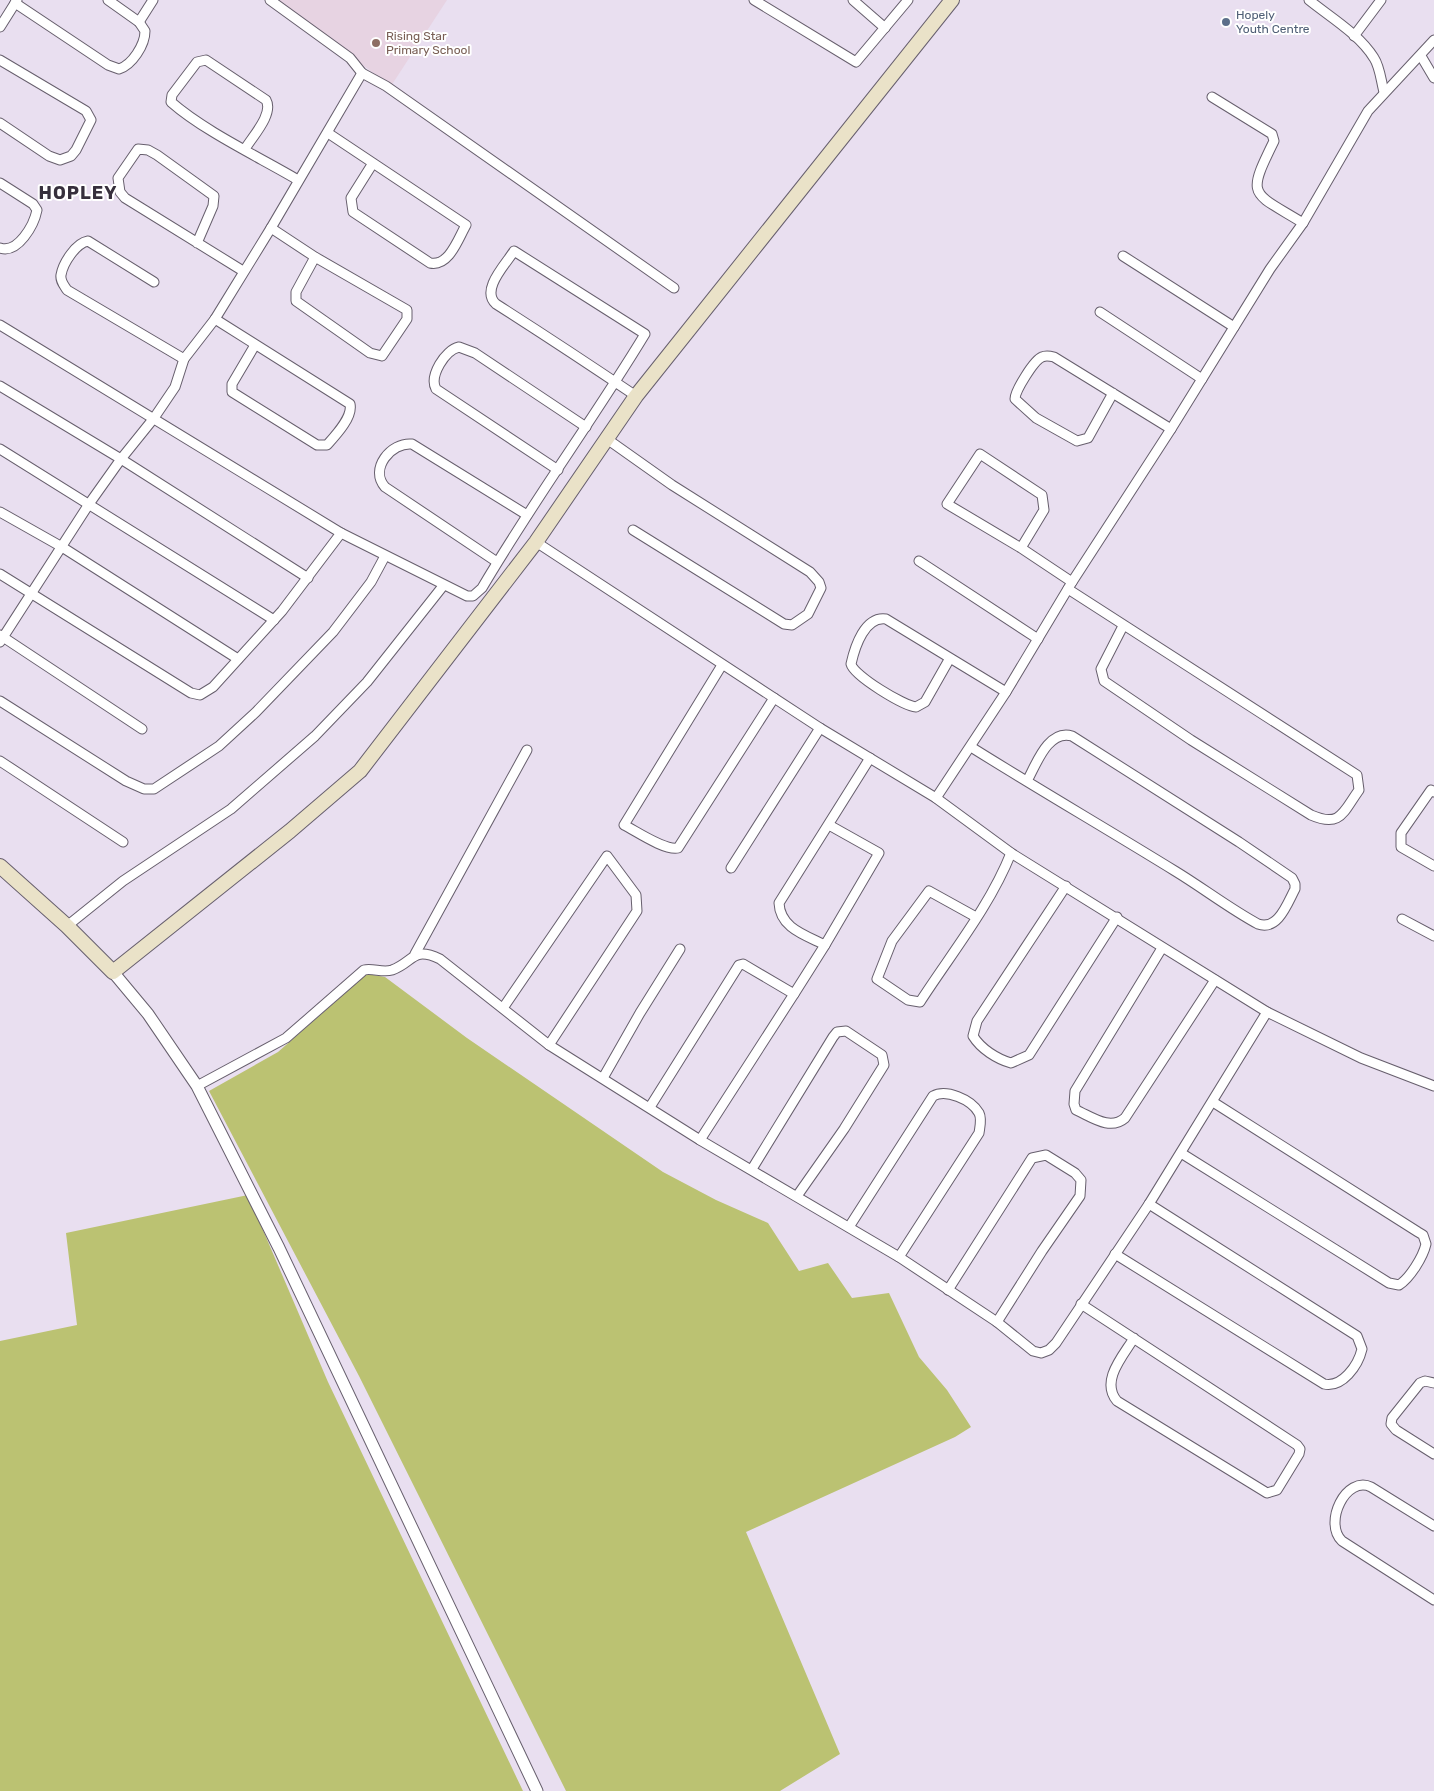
<svg xmlns="http://www.w3.org/2000/svg" width="1434" height="1791" font-family="Rubik,sans-serif">
<rect width="100%" height="100%" fill="#e9dff0"/>
<path fill="#e7d3e2" d="M 275,0 L 447,0 L 391,86 Z"/>
<g fill="#bbc272">
<path d="M 367,974 L 385,977 L 467,1038 L 663,1172 L 716,1200 L 768,1223 L 799,1271 L 828,1263 L 852,1298 L 889,1293 L 919,1357 L 947,1390 L 971,1427 L 955,1437 L 746,1532 L 840,1754 L 780,1791 L 566,1791 L 359,1376 L 209,1091 L 278,1052 Z"/>
<path d="M 248,1195 L 328,1382 L 523,1791 L 0,1791 L 0,1341 L 77,1325 L 66,1233 Z"/>
</g>
<g fill="none" stroke-linecap="round" stroke-linejoin="round">
<defs>
<g id="minor">
<path d="M 270,0 L 350,58 L 362,73 L 386,86 L 674,288"/>
<path d="M 754,0 L 856,62 L 908,0"/>
<path d="M 853,0 L 885,28"/>
<path d="M 1309,0 C 1330,17 1359,34 1374,58 C 1380,67 1381,81 1384,92"/>
<path d="M 15,3 L 108,65 L 119,69 C 132,65 145,45 145,31 L 139,22 L 108,0"/>
<path d="M 139,22 L 153,0"/>
<path d="M 0,27 L 17,0"/>
<path d="M 1354,36 L 1381,0"/>
<path d="M 1421,56 L 1434,78"/>
<path d="M 0,60 L 86,111 L 91,120 L 76,150 L 71,156 L 60,160 L 49,156 L 0,123"/>
<path d="M 1212,97 L 1272,134 L 1274,141 C 1246,198 1251,191 1303,223"/>
<path d="M 328,133 L 466,225 C 458,239 449,267 430,263 L 353,212 L 351,198 L 373,163"/>
<path d="M 245,149 C 252,137 274,114 266,100 L 206,60 L 197,62 L 172,95 L 171,102 C 204,131 259,157 298,180"/>
<path d="M 0,183 L 33,204 L 37,210 C 34,225 18,254 0,248"/>
<path d="M 271,228 L 315,257 L 407,310 L 407,319 L 382,356 L 370,353 L 296,301 L 296,292 L 315,257"/>
<path d="M 197,243 L 213,206 L 214,196 L 157,155 L 148,150 L 138,149 L 118,178 L 120,192 L 125,198 L 243,271"/>
<path d="M 1123,256 L 1234,327"/>
<path d="M 154,282 L 88,241 C 76,243 63,263 61,275 C 60,281 64,285 67,290 L 184,359"/>
<path d="M 1100,312 L 1202,379"/>
<path d="M 215,319 L 350,404 C 353,417 336,435 327,445 L 317,445 L 232,392 L 232,384 L 255,345"/>
<path d="M 0,325 L 341,533 L 467,596 L 473,596 L 482,588 C 533,501 593,420 645,334 L 514,251 C 506,264 480,290 496,304 C 543,334 590,365 636,396"/>
<path d="M 0,386 L 121,459 L 308,578"/>
<path d="M 1113,393 L 1088,438 L 1077,441 L 1036,418 L 1015,399 C 1015,391 1034,360 1042,357 C 1046,355 1050,356 1054,357 L 1171,429"/>
<path d="M 607,439 L 672,485 L 810,572 L 819,582 L 821,588 L 808,614 L 792,625 L 784,624 L 633,530"/>
<path d="M 0,449 L 274,620"/>
<path d="M 558,470 L 436,389 C 429,376 445,350 459,347 L 475,353 L 586,427"/>
<path d="M 0,512 L 62,547 L 238,659"/>
<path d="M 536,542 L 820,728 L 936,798 L 1011,853 L 1267,1012 L 1361,1058 L 1434,1086"/>
<path d="M 1021,548 L 1044,510 L 1042,495 L 980,454 L 947,504 L 1021,548 L 1072,582"/>
<path d="M 919,561 L 1038,639"/>
<path d="M 497,562 L 385,487 C 369,469 391,442 412,444 L 527,515"/>
<path d="M 0,574 L 191,693 L 200,695 L 213,687 L 282,611 L 341,533"/>
<path d="M 1068,589 L 1357,775 L 1359,790 C 1343,812 1341,828 1311,815 L 1191,740 L 1104,681 L 1101,669 L 1123,626"/>
<path d="M 0,635 L 142,729"/>
<path d="M 0,642 L 89,504 L 121,459 L 154,418 L 175,387 L 184,359 L 215,319 L 271,228 L 362,73"/>
<path d="M 950,658 L 925,702 L 916,707 C 904,706 854,676 851,664 C 855,646 865,616 886,619 L 1006,692"/>
<path d="M 722,665 L 624,825 C 636,831 665,851 678,848 L 774,698"/>
<path d="M 0,701 L 126,781 L 144,789 L 154,789 L 219,746 L 256,712 L 333,632 L 371,582 L 385,556"/>
<path d="M 971,747 C 1038,789 1107,829 1175,871 C 1203,888 1230,909 1258,924 C 1278,931 1287,904 1295,889 L 1295,884 L 1292,878 L 1239,842 L 1072,736 C 1048,729 1036,765 1027,781"/>
<path d="M 0,761 L 123,842"/>
<path d="M 1434,792 L 1431,790 L 1401,833 L 1401,847 L 1434,866"/>
<path d="M 936,798 L 1006,692 L 1072,582 L 1171,429 L 1270,269 L 1303,223 L 1368,111 L 1434,40"/>
<path d="M 829,825 L 879,853 L 825,945 C 805,935 780,928 779,903 L 870,758"/>
<path d="M 731,868 L 820,728"/>
<path d="M 1066,886 L 977,1021 L 973,1036 C 981,1049 997,1059 1011,1063 L 1029,1055 L 1117,917"/>
<path d="M 976,917 L 929,891 L 892,941 L 877,979 L 908,1000 L 920,1002 C 951,954 990,906 1011,853"/>
<path d="M 1402,919 L 1434,936"/>
<path d="M 67,926 L 123,881 L 231,809 L 315,736 L 367,682 L 443,586"/>
<path d="M 1162,948 L 1075,1091 L 1074,1104 L 1076,1110 C 1092,1117 1110,1131 1125,1118 L 1215,980"/>
<path d="M 415,954 L 527,750"/>
<path d="M 794,994 L 825,945"/>
<path d="M 503,1008 L 607,856 L 636,895 L 637,911 L 549,1045"/>
<path d="M 603,1078 L 640,1013 L 680,949"/>
<path d="M 197,1086 L 286,1038 L 364,970 C 373,968 383,973 392,970 C 414,962 412,946 440,959 L 549,1045 L 700,1140 L 899,1257 L 997,1322 L 1033,1351 L 1041,1353 L 1049,1350 L 1056,1343 L 1149,1204 L 1267,1012"/>
<path d="M 650,1107 L 739,965 L 743,964 L 794,994 L 700,1140"/>
<path d="M 1181,1153 L 1389,1283 L 1399,1285 C 1410,1278 1423,1257 1426,1244 L 1423,1235 L 1418,1232 L 1213,1102"/>
<path d="M 752,1169 L 833,1037 L 837,1032 L 846,1031 L 882,1055 L 884,1065 L 844,1129 L 797,1196"/>
<path d="M 849,1227 L 933,1096 C 946,1089 971,1099 979,1113 C 982,1119 980,1126 979,1133 L 899,1257"/>
<path d="M 1115,1254 L 1324,1384 C 1342,1388 1358,1366 1362,1349 L 1357,1336 L 1149,1204"/>
<path d="M 948,1290 L 1032,1158 L 1046,1155 L 1075,1173 L 1081,1180 L 1080,1196 L 1042,1251 L 997,1322"/>
<path d="M 1081,1304 L 1297,1445 L 1300,1449 L 1299,1454 L 1277,1490 L 1267,1493 L 1117,1401 C 1100,1381 1123,1356 1134,1338"/>
<path d="M 1434,1383 L 1425,1381 L 1420,1383 L 1392,1418 L 1391,1424 L 1396,1430 L 1434,1454"/>
<path d="M 1434,1526 L 1371,1487 C 1346,1475 1323,1523 1342,1541 L 1434,1600"/>
</g>
<path id="tertiary" d="M 113,972 L 148,1014 L 197,1086 L 279,1248 L 537,1791"/>
<path id="secondary" d="M 0,866 L 67,926 L 113,972 L 290,831 L 360,771 L 536,542 L 636,396 L 952,0"/>
</defs>
<use href="#minor" stroke="#675f6d" stroke-width="11"/>
<use href="#tertiary" stroke="#675f6d" stroke-width="13"/>
<use href="#secondary" stroke="#675f6d" stroke-width="16"/>
<use href="#minor" stroke="#fff" stroke-width="9"/>
<use href="#tertiary" stroke="#fff" stroke-width="11"/>
<use href="#secondary" stroke="#eae2c8" stroke-width="14"/>
</g>
<circle fill="#5c6f8a" stroke="#fff" stroke-width="2" cx="1226" cy="22" r="5"/>
<circle fill="#8d6e63" stroke="#fff" stroke-width="2" cx="376" cy="43" r="5"/>
<g text-anchor="middle" stroke-width="4" stroke-linejoin="round" paint-order="stroke">
<g font-size="12" fill="#4e5e75" stroke="#fff" text-anchor="start">
<text x="1236" y="19">Hopely<tspan x="1236" dy="14">Youth Centre</tspan></text>
</g>
<g font-size="12" fill="#785e54" stroke="#fff" text-anchor="start">
<text x="386" y="40">Rising Star<tspan x="386" dy="14">Primary School</tspan></text>
</g>
<g font-size="18" font-weight="bold" letter-spacing="1" fill="#362f3c" stroke="#fff">
<text x="78" y="199">HOPLEY</text>
</g>
</g>
</svg>
